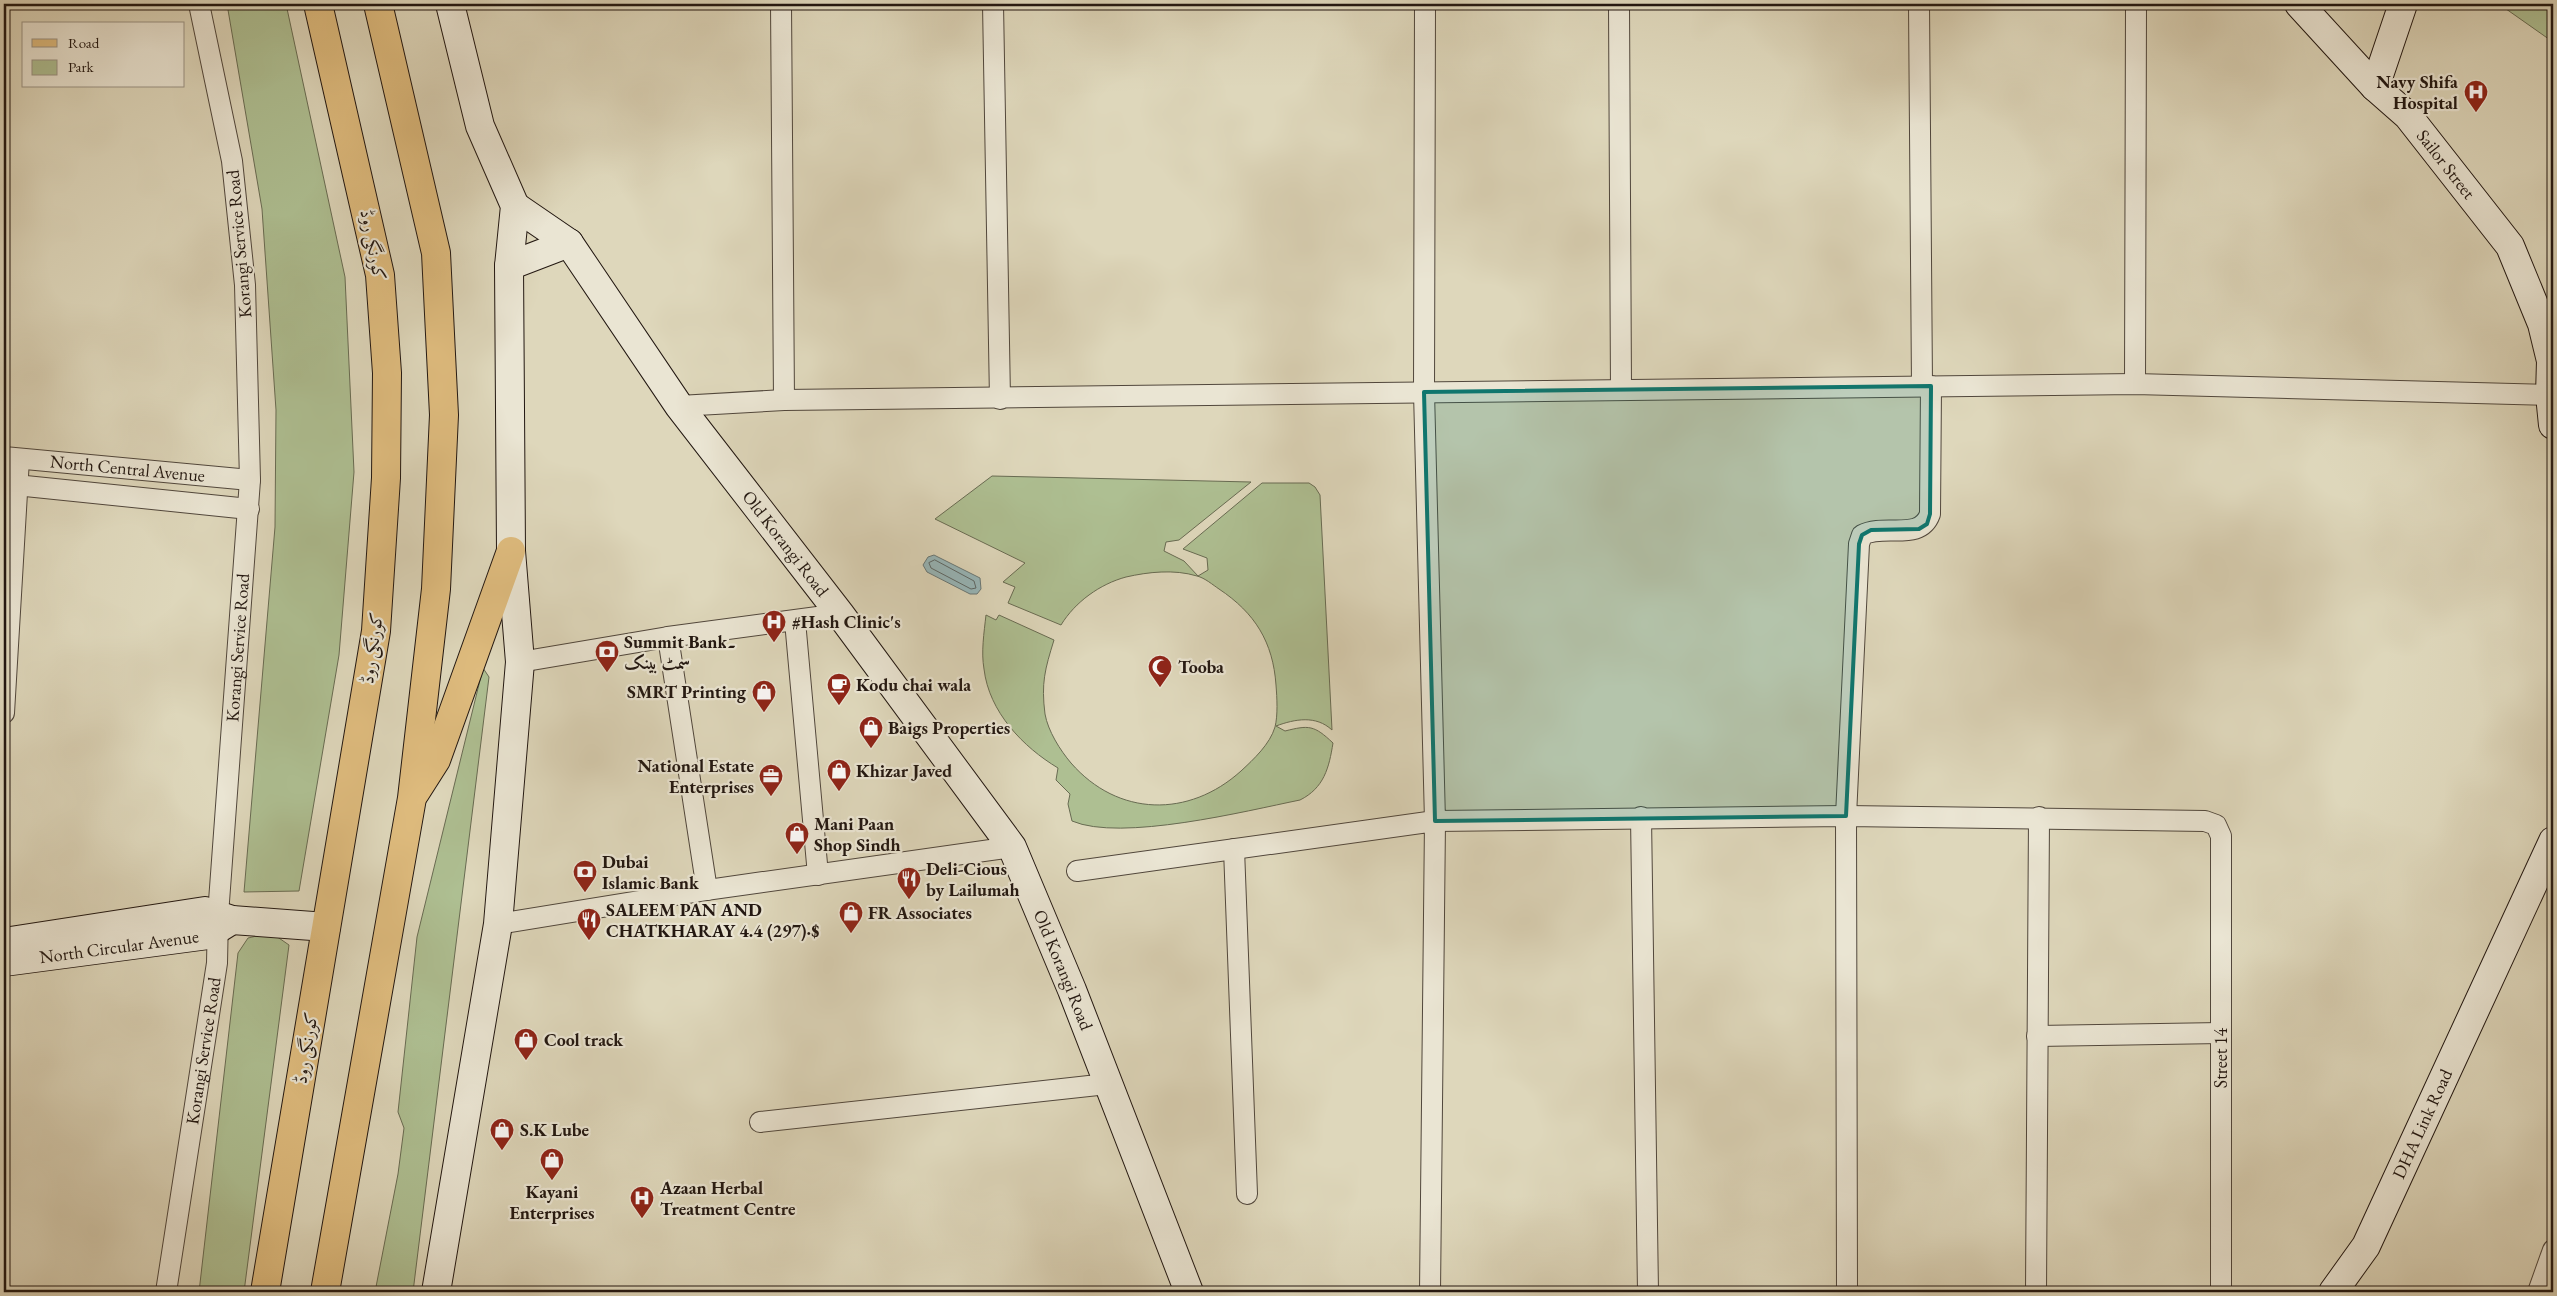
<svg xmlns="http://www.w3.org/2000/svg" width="2557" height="1296" font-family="'EB Garamond',Amiri,serif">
<rect width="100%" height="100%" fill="#ded7bb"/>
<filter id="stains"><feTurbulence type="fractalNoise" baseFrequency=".004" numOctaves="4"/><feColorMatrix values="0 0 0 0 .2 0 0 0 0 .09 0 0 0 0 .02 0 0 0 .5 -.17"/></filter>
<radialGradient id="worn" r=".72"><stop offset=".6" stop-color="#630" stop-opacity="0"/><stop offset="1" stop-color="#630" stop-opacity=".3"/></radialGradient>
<g fill="#aebf92" stroke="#686b52">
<path d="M 227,4 L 286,4 L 345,277 L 354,472 L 339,655 L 299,891 L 244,892 L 275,527 L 276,410 L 262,209 Z"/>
<path d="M 2499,4 L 2553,4 L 2553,42 Z"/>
<path d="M 992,476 L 1251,482 L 1179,540 L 1166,542 L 1164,551 L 1184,561 L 1198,576 L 1208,570 L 1207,558 L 1183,549 L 1262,483 L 1309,483 L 1315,487 L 1320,495 L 1332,730 C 1316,715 1295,719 1276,726 L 1285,731 C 1309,725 1314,725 1333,743 C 1329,768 1324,788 1300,800 C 1246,811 1121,842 1072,821 L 1068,804 L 1070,794 L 1056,780 L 1058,768 C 1023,747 989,712 984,669 C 981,652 984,633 986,615 L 996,620 L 999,615 L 1054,640 C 1045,669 1041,683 1045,714 C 1048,731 1060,750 1071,763 C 1118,817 1189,818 1241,771 C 1254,759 1270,744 1275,727 C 1278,715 1277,698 1276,685 C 1273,642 1255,613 1219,589 C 1213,585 1205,578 1197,576 C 1174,569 1148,572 1126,577 C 1100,584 1075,602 1061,625 L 1008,603 L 1015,587 L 1003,582 L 1025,563 L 935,519 Z"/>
<path d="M 483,668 L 489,677 L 413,1292 L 375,1292 L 398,1174 L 404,1128 L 398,1112 L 417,937 Z"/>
<path d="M 261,935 L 276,936 L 289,945 L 244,1292 L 199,1292 L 238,953 L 248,938 Z"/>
</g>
<path fill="#97b7ba" stroke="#687776" d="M 934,555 L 980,578 L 981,589 L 977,594 L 970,594 L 927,572 L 923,565 L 928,557 Z"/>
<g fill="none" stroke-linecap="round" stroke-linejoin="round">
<path stroke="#5c6766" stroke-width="1" d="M 935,560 L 974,581 L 976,588 L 971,589 L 931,568 L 929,563 Z"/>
<defs>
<g id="street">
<path d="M 781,4 L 784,400"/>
<path d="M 993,4 L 1000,399"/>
<path d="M 1425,4 L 1424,392 L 1435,821 L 1846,816 L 2205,821 L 2216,825 L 2221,836 L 2221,1292"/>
<path d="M 1619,4 L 1621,390"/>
<path d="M 1919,4 L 1922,386"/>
<path d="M 2135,384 L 2136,4"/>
<path d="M 679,406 L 784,400 L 2135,384 L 2550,395"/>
<path id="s1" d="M 4,457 L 250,480"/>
<path d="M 6,484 L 249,509"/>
<path d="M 795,621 L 818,875"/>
<path d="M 668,637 L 707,890"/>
<path d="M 520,662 L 668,637 L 840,614"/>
<path d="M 4,713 L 19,459"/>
<path d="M 1641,817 L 1648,1292"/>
<path d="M 1234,849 L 1247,1194"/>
<path d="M 1077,871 L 1435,821 L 1430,1292"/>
<path d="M 498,924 L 707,890 L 1012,847"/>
<path d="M 2037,1036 L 2221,1033"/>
<path d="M 760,1122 L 1107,1084"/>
<path id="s2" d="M 166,1292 L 217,963 L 218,915 L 250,480 L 245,285 L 232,161 L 199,4"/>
<path d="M 1847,1292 L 1846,816 L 1859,544 L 1862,535 C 1885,523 1920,542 1930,514 L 1931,386"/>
<path d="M 2036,1292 L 2039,817"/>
<path d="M 2538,1292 L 2553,1250"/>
</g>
<g id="secondary">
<path id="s3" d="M 2299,4 L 2375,87 L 2408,116 L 2510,246 L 2542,324 L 2551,361 L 2550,395 L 2553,425"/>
<path d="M 2375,87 L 2403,4"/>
<path id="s4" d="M 515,206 L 569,243 L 679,406 L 840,614 L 1012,847 L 1072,990 L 1189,1292"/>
<path d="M 509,266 L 569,243"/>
<path d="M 4,942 L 205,911 L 232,920 L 326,927"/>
<path id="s5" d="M 4,962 L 208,935 L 232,920"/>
<path d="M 436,1292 L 498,924 L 520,662 L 511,551 L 509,266 L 515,206 L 480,126 L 450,4"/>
<path id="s6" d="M 2333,1292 L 2366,1246 L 2553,841"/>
</g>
<g id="primary">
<path d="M 415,793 L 436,760 L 511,551"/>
<path d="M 265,1292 L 376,631 L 386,478 L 387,373 L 380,275 L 318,4"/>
<path d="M 325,1292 L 412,798 L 436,589 L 444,415 L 436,253 L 378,4"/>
</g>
</defs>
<use href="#street" stroke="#51473c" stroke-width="22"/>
<use href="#secondary" stroke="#221711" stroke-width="30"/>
<use href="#primary" stroke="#221711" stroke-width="30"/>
<use href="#street" stroke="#eae5d3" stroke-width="20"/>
<use href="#secondary" stroke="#eae5d3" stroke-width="28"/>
<use href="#primary" stroke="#dfbc7e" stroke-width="28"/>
</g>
<path fill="#0f766e" fill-opacity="0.2" stroke="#0f766e" stroke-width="4" stroke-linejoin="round" d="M 1931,386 L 1930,514 L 1927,524 L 1919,529 L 1871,530 L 1862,535 L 1859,544 L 1846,816 L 1435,821 L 1424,392 Z"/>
<defs>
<symbol id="hospital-pin" viewBox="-11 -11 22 30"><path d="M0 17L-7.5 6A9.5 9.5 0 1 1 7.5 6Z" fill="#8f2418" stroke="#eae5d3"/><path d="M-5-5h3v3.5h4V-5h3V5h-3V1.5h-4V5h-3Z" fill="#fff"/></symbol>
<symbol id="bank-pin" viewBox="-11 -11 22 30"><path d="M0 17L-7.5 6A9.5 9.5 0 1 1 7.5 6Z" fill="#8f2418" stroke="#eae5d3"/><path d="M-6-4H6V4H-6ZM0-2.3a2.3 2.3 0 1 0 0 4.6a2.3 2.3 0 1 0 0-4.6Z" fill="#fff"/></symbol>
<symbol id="mosque-pin" viewBox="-11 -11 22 30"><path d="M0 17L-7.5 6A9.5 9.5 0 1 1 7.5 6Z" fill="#8f2418" stroke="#eae5d3"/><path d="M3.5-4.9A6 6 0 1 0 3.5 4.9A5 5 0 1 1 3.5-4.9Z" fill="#fff"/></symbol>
<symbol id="cafe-pin" viewBox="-11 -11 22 30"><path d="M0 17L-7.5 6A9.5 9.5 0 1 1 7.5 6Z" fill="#8f2418" stroke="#eae5d3"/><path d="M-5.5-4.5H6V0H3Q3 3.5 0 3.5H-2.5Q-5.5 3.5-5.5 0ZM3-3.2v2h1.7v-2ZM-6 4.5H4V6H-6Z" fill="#fff"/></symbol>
<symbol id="shop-pin" viewBox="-11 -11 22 30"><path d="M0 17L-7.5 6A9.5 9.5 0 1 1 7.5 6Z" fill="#8f2418" stroke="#eae5d3"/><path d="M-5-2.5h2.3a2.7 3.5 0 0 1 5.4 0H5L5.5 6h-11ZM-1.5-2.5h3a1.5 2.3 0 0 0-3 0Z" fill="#fff"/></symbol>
<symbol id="office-pin" viewBox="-11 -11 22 30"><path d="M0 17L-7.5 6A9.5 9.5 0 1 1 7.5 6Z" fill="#8f2418" stroke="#eae5d3"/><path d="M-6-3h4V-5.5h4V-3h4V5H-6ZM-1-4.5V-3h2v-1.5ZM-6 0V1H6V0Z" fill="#fff"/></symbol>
<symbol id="restaurant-pin" viewBox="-11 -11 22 30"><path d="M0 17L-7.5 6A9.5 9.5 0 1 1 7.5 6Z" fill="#8f2418" stroke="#eae5d3"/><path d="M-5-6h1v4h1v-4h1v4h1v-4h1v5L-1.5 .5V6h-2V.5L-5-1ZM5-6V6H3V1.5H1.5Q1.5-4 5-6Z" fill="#fff"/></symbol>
</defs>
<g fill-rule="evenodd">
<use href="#hospital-pin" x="2462" y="78" width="28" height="38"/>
<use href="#hospital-pin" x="760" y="608" width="28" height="38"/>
<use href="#bank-pin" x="593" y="638" width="28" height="38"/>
<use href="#mosque-pin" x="1146" y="653" width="28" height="38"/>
<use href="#cafe-pin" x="825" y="671" width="28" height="38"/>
<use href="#shop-pin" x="750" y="678" width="28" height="38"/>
<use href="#shop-pin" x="857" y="714" width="28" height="38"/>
<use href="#shop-pin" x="825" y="757" width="28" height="38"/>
<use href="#office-pin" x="757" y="762" width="28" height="38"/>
<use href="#shop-pin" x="783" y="820" width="28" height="38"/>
<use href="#bank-pin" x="571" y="858" width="28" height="38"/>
<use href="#restaurant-pin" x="895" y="865" width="28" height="38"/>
<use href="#shop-pin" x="837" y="899" width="28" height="38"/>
<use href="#restaurant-pin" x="575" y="906" width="28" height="38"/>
<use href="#shop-pin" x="512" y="1026" width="28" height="38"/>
<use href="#shop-pin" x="488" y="1116" width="28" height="38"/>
<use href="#shop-pin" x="538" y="1146" width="28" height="38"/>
<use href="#hospital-pin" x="628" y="1184" width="28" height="38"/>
</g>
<g text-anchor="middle" stroke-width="4.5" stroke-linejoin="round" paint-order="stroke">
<g font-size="18" font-weight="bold" fill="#221711" stroke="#eae5d3" text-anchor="start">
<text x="2458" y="88" text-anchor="end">Navy Shifa<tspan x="2458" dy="21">Hospital</tspan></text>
<text x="792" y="628">#Hash Clinic's</text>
<text x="624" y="648">Summit Bank۔<tspan x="624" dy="21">سمٹ بینک</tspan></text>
<text x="1178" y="673">Tooba</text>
<text x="856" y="691">Kodu chai wala</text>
<text x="746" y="698" text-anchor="end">SMRT Printing</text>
<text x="888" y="734">Baigs Properties</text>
<text x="754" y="772" text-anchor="end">National Estate<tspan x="754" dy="21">Enterprises</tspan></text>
<text x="856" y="777">Khizar Javed</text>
<text x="814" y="830">Mani Paan<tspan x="814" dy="21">Shop Sindh</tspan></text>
<text x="602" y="868">Dubai<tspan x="602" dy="21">Islamic Bank</tspan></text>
<text x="926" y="875">Deli-Cious<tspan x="926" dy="21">by Lailumah</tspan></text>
<text x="606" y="916">SALEEM PAN AND<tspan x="606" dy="21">CHATKHARAY 4.4 (297)·$</tspan></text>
<text x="868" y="919">FR Associates</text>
<text x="544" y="1046">Cool track</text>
<text x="520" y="1136">S.K Lube</text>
<text x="660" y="1194">Azaan Herbal<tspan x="660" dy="21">Treatment Centre</tspan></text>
<text x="552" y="1198" text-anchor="middle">Kayani<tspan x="552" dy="21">Enterprises</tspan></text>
</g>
<g font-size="18" fill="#221711" stroke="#eae5d3">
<text dy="6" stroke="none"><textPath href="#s3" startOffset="218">Sailor Street</textPath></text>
<text transform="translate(239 244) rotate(-95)" y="6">Korangi Service Road</text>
<text transform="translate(373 245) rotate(79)" y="6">کورنگی روڈ</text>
<text dy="6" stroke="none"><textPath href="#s1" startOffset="124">North Central Avenue</textPath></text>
<text dy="6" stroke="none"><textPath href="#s4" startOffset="436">Old Korangi Road</textPath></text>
<text dy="6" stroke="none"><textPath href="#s2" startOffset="649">Korangi Service Road</textPath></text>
<text transform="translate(372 648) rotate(-82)" y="6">کورنگی روڈ</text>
<text dy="6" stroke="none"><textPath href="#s5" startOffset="116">North Circular Avenue</textPath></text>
<text dy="6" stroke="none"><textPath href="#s4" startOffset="948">Old Korangi Road</textPath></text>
<text transform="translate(306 1048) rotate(-81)" y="6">کورنگی روڈ</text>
<text dy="6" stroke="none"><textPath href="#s2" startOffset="244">Korangi Service Road</textPath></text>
<text transform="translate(2221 1058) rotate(-90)" y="6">Street 14</text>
<text dy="6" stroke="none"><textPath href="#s6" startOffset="191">DHA Link Road</textPath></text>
</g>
</g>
<rect width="2557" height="1296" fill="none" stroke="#ded7bb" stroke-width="20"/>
<rect x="5" y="5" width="2547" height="1286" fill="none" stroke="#221711" stroke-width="2.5"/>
<rect x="10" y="10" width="2537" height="1276" fill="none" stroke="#221711"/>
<rect x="22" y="22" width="162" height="65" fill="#eae5d3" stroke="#9a9385"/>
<rect x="32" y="39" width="25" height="8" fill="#dfbc7e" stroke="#9a9385"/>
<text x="68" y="48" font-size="15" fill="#221711">Road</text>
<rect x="32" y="60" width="25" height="15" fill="#aebf92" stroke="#9a9385"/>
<text x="68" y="72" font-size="15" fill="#221711">Park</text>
<rect width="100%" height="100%" filter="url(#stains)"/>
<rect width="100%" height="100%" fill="url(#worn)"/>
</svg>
